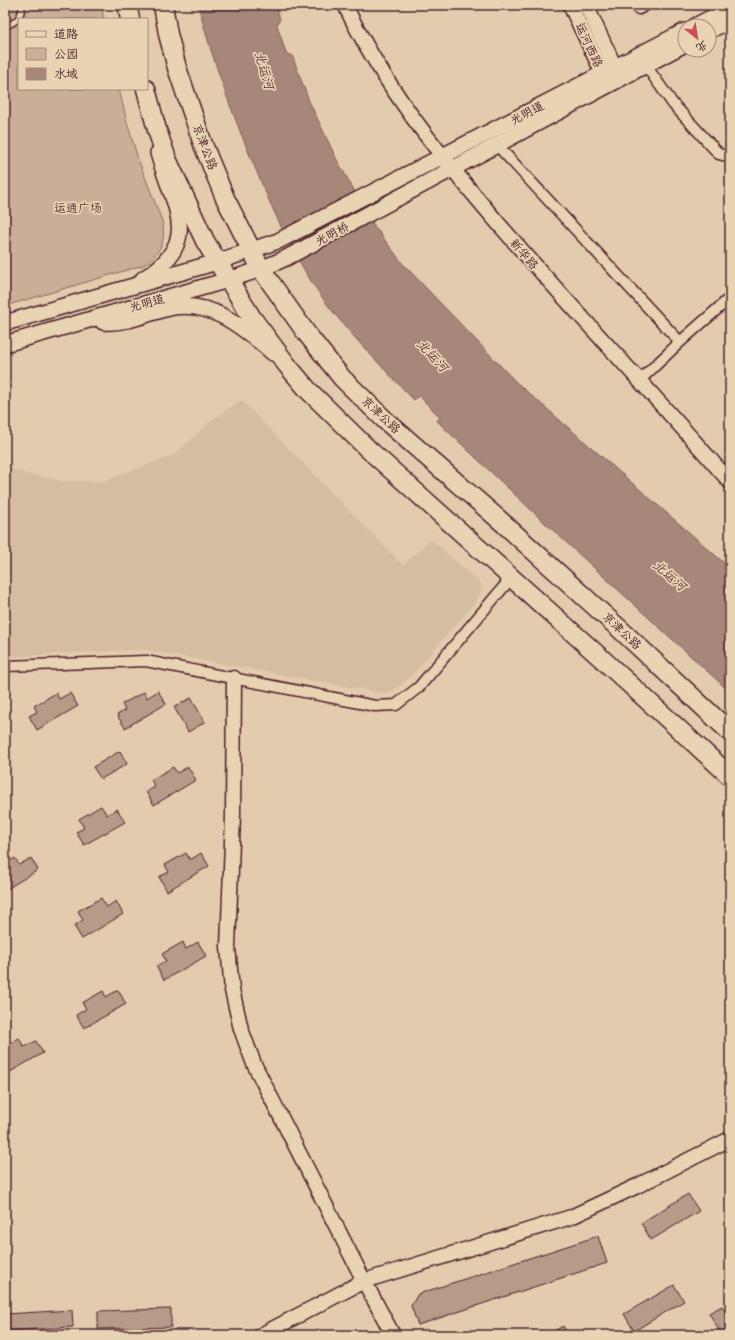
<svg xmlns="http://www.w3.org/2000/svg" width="735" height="1340" font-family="'Architects Daughter','LXGW WenKai TC',sans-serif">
<rect width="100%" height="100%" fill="#e2ccad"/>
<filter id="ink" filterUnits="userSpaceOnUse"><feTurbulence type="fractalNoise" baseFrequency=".025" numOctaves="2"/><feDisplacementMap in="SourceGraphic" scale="8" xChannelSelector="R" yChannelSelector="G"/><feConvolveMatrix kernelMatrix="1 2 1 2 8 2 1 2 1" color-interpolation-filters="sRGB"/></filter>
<g filter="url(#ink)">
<path fill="#d5bda2" d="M 241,400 L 403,565 L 431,539 L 482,585 L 478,599 L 409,678 L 391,692 L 382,693 L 145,650 L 129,650 L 5,657 L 5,466 L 20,472 L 62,481 L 103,481 L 174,455 L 212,420 Z"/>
<path fill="#c9af97" stroke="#8a6761" d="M 5,5 L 101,5 L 104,19 L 19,19 L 19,89 L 119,89 L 127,122 L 138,159 L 162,221 C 167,241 160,253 144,265 L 5,306 Z"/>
<path fill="#a68779" stroke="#815d5a" d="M 198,5 L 276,5 L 280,19 L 277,25 L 286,53 L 289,55 L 292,55 L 309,101 L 337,160 L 375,227 L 403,264 L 516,382 L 730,568 L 730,692 L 545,523 L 437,421 L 440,417 L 419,396 L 414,400 C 387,372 359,344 334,313 C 300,271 277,220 256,170 C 233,116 213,62 198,5 Z"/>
<g fill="#b79b89" stroke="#4a1f2b">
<path d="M 158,691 L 166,704 L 125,728 L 117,715 L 125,710 L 122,704 L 144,692 L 147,698 Z"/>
<path d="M 56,693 L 59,699 L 70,693 L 78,706 L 37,730 L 29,716 L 37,712 L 34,706 Z"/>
<path d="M 191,698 L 205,722 L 188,732 L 174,707 Z"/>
<path d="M 120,751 L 127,764 L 101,779 L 93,767 Z"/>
<path d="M 173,767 L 177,773 L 188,767 L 196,780 L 154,805 L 146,792 L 155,787 L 151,780 Z"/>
<path d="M 101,806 L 107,815 L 117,809 L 125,822 L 84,845 L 76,832 L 84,828 L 79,819 Z"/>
<path d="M 186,853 L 190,860 L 201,853 L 209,866 L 167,891 L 159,877 L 169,872 L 165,865 Z"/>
<path d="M 15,858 L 19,865 L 31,858 L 38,870 L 5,890 L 5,864 Z"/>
<path d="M 101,898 L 107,907 L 116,901 L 123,914 L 82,939 L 74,926 L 83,920 L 78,911 Z"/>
<path d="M 183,942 L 186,949 L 198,942 L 206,956 L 164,980 L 156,966 L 166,961 L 162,954 Z"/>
<path d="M 118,990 L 126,1004 L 84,1028 L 76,1015 L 86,1009 L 82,1003 L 103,991 L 106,997 Z"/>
<path d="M 19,1038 L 24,1047 L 36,1041 L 43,1053 L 5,1075 L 5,1046 Z"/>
<path d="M 688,1194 L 699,1211 L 651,1240 L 641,1223 Z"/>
<path d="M 598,1236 L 607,1263 L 418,1325 L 411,1306 L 418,1294 Z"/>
<path d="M 674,1285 L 684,1301 L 634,1331 L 624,1314 Z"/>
<path d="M 722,1306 L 730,1320 L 730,1335 L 722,1335 L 709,1313 Z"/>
<path d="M 171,1309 L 171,1327 L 98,1329 L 98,1311 Z"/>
<path d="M 72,1310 L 73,1327 L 5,1331 L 5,1314 Z"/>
<path d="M 563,1326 L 568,1335 L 547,1335 Z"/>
</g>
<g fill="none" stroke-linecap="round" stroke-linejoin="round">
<defs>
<path id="lane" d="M 5,26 C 16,23 22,17 22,5"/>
<g id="street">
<path d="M 634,5 L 639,9 L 646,5"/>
<path d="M 642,60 L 673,104 L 719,154 L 730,157"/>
<path d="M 496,144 L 680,342"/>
<path d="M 639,381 L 680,342 L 730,298"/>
<path d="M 5,666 L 146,661 L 375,706 L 396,705 L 419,687 L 512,577"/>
</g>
<g id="secondary">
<path d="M 345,5 C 384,87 438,153 497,222 C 573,310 654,394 730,482"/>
<path d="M 570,5 L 608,84"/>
<path d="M 586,5 L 620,78"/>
<path d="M 234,678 L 233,816 L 228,947 L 232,990 L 241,1029 L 254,1064 L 364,1281 L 393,1335"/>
<path d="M 261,1335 L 364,1281 L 571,1217 L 637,1186 L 730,1139"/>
</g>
<g id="primary">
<path d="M 695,26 L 730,8"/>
<path d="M 709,31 L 730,20"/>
<path d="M 143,279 C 205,241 172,205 158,153"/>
<path d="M 103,322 C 125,324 145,314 165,309 C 208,297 243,327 273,353"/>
<path d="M 5,323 L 217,262 L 278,241 L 685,31"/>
<path d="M 5,344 L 228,280 L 261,269 L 286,258 L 685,44"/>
</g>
<g id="highway">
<path d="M 127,5 L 130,19"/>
<path d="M 163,5 L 168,34 L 177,68 L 204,147 L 225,198 L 261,269 L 307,334 L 342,378 L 386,421 L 503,523 L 623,632 L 730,732"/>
<path d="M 146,89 L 157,130 L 167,159 L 205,241 L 252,318 L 287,365 L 308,390 L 368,449 L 600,657 L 730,776"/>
</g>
</defs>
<use href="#lane" stroke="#4a1f2b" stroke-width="8"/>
<use href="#street" stroke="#4a1f2b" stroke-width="13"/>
<use href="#secondary" stroke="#4a1f2b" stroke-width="17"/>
<use href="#primary" stroke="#4a1f2b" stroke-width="18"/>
<use href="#highway" stroke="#4a1f2b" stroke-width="21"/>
<use href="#lane" stroke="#e8d3b2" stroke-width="5"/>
<use href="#street" stroke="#e8d3b2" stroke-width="10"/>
<use href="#secondary" stroke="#e8d3b2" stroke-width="14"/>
<use href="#primary" stroke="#e8d3b2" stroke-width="15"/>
<use href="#highway" stroke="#e8d3b2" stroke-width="18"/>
</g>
</g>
<g text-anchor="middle" stroke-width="3.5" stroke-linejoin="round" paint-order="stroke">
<g font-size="12" fill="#4a1f2b" stroke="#e8d3b2">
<text transform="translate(589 45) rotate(65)" y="4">运河西路</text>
<text transform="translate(527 113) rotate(-28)" y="4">光明道</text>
<text transform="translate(205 147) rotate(69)" y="4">京津公路</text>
<text transform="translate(332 234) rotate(-28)" y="4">光明桥</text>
<text transform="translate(524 254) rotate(49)" y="4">新华路</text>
<text transform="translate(147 303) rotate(-16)" y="4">光明道</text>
<text transform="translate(381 415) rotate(43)" y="4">京津公路</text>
<text transform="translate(622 631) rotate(43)" y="4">京津公路</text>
</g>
<g font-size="12" fill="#5d353b" stroke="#e8d3b2">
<text x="78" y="212">运通广场</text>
</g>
<g font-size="13" font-style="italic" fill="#61393e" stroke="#e8d3b2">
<text transform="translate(265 70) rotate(73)" y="5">北运河</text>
<text transform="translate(433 355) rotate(47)" y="5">北运河</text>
<text transform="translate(670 575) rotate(41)" y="5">北运河</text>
</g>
</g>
<rect width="735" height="1340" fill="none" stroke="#e8d3b2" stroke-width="20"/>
<rect x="10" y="10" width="715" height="1320" fill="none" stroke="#4a1f2b" stroke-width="1.5" filter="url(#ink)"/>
<rect x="18" y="18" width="130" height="72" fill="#e8d3b2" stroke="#a98b7c"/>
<rect x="26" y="31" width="20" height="6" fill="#e8d3b2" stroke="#a98b7c"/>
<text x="54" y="38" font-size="12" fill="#4a1f2b">道路</text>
<rect x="26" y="48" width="20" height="12" fill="#c9af97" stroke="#a98b7c"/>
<text x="54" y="58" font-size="12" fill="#4a1f2b">公园</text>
<rect x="26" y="68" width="20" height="12" fill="#a68779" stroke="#a98b7c"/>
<text x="54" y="78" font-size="12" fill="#4a1f2b">水域</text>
<g transform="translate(697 38) rotate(150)"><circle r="19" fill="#e8d3b2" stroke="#a98b7c"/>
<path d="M0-3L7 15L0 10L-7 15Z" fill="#d1495b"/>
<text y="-6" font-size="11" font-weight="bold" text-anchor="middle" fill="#4a1f2b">北</text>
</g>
</svg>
